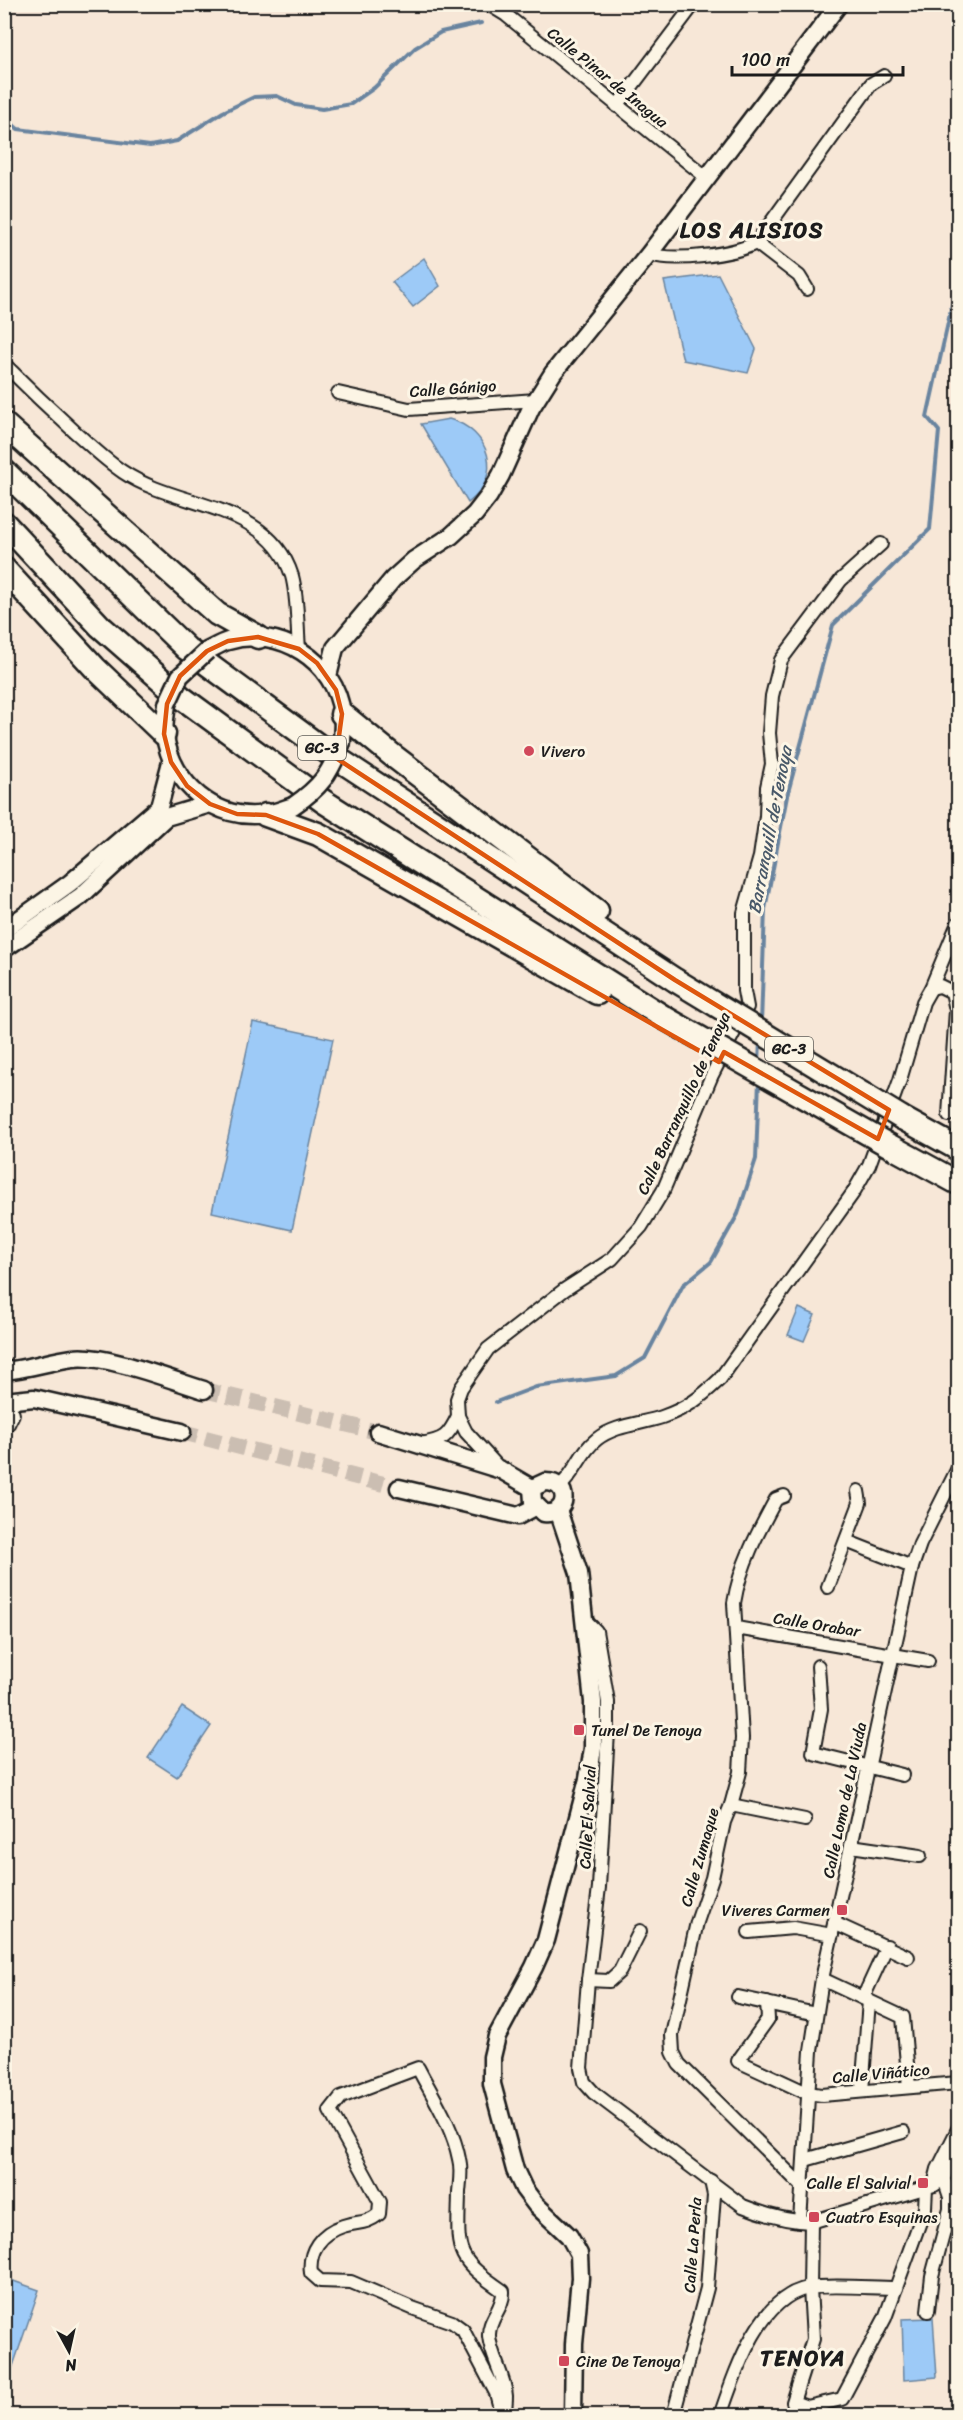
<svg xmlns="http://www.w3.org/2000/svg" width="963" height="2420" font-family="Sriracha,sans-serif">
<rect width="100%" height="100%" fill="#f7e7d7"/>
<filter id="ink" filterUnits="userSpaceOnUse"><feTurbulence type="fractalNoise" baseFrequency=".0167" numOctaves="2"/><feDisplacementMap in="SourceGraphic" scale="12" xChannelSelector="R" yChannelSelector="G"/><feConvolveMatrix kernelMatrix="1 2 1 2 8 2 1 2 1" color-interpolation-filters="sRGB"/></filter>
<g filter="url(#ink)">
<g fill="#9dcaf7" stroke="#69849f" stroke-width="1.5">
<path d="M 424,258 L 440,286 L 413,307 L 392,282 Z"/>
<path d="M 718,274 L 756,349 L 748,373 L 683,360 L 664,281 Z"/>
<path d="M 449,419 C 490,430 504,476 468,503 L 421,424 Z"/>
<path d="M 253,1022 L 333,1039 L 292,1230 L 212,1212 Z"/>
<path d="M 799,1308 L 815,1315 L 804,1341 L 788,1335 Z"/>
<path d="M 182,1707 L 211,1726 L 177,1777 L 148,1758 Z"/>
<path d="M 5,2278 L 39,2290 L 12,2369 L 5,2366 Z"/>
<path d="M 933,2318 L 937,2377 L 904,2380 L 902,2319 Z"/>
</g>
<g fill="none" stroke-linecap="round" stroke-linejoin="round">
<g stroke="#69849f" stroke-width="4">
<path d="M 4,117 L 18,129 L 150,146 L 177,141 L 223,112 L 254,97 L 277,96 L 296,105 L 322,109 L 351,104 L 374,88 L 415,48 L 441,32 L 481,23"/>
<path d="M 761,1024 L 765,909 L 787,796 L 833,625 L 930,529 L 939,431 L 927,417 L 958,278"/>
<path d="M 759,1063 L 760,1041"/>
<path d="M 496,1402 L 536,1387 L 616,1376 L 645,1358 L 683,1285 L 711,1262 L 738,1214 L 756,1159 L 759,1080"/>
</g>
<g stroke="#cbbeb2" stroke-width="16" stroke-dasharray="16 8" stroke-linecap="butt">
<path d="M 204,1390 L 378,1432"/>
<path d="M 182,1432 L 399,1488"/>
</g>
<defs>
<g id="street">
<path d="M 488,4 L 506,15 L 706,177"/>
<path d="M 617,106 L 694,4"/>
<path d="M 756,243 L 799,276 L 807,289"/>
<path d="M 649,254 C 674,262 732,255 756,243 L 871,84 L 884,76"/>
<path d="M 4,364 C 27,387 50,409 74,431 C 90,445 105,460 123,472 C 178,509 269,502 292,576 C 298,598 297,626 299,649"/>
<path d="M 338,393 L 409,409 L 536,400"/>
<path d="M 931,988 L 940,986 L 952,992 L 956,1010 L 949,1115"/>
<path d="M 458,1416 L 457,1399 L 461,1388 L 488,1349 L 564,1290 L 612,1259 L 641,1227 L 663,1191 L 712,1075 L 747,1007 L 744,991 L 744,913 L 760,857 L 766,816 L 767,787 L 772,764 L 769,733 L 772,696 L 781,660 L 841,580 L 881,544"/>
<path d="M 4,1425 L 8,1424 L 13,1414 L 7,1401"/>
<path d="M 421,1444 C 444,1440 448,1437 458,1416 L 466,1432 L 500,1469"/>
<path d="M 560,1486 C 575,1474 580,1452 597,1439 C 615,1425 641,1424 662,1417 C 688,1408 701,1397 720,1379 L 853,1193 L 869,1165 L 900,1080 L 923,1002 L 931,988 L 958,923"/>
<path d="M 784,1496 L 776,1499 C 758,1532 740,1565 734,1603 L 742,1738 L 740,1772 L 731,1805 L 724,1822 L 712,1878 L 697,1922 L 672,2035 L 673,2052 L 679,2064 L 803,2187"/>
<path d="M 846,1541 L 912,1567"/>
<path d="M 828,1587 L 860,1503 L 858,1491"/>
<path d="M 582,1617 L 596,1631 L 608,1702 L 608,1732 L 599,1887 L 588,1980 L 581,2068 L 584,2082 L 594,2093 L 743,2206 C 765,2215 788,2221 811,2222 L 934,2185 L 944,2179 L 951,2158 L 958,2149"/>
<path d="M 736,1628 L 928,1661"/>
<path d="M 818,1666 L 821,1709 L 813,1753 L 902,1775"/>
<path d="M 731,1805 L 805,1820"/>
<path d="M 851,1846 L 920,1856"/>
<path d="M 834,1923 L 908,1957"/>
<path d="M 749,1932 L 793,1928 L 832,1935"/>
<path d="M 822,1979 L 903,2017 L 909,2087"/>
<path d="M 588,1980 L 609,1981 L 620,1971 L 640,1931"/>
<path d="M 738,1997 L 816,2014"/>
<path d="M 863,1998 L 887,1946"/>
<path d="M 767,2003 L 768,2019 L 738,2061 L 807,2093 L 822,2095 L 958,2083"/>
<path d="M 862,2091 L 869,2001"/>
<path d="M 805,2160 L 903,2132"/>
<path d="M 934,2185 L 938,2169 L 958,2129"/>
<path d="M 800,2221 L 811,2051 L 822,1979 L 912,1567 L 920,1544 L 958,1468"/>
<path d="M 811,2222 L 810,2288 L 813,2339 L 793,2402 L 807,2407 L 842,2399 L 885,2318 L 925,2208 L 926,2187"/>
<path d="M 928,2311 L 932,2276 L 950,2209 L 950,2197 L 944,2179"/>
<path d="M 502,2416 L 496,2393 L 463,2330 L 452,2322 L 412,2308 L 351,2282 L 320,2281 L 311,2273 C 308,2251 321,2233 343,2226 C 358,2221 365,2225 379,2214 L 380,2202 L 330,2111 L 341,2097 L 418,2068 C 433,2097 453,2127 459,2159 C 462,2169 460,2181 459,2192 C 458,2251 452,2256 503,2291 C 504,2308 488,2319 489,2336 C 491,2357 505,2376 506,2396 C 506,2402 505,2409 505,2416"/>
<path d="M 673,2416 L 707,2288 L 714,2195 L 711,2181"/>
<path d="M 720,2416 C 735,2373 758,2298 808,2288 C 830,2284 872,2288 896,2288"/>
</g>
<g id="secondary">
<path d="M 207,651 C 213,648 221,643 228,641 C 279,625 336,661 342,714 C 344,723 342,733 342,742"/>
<path d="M 328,676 L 335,648 L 393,579 L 414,560 L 451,536 L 475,514 L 489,496 L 501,475 L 531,408 L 553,373 L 649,254 L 839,4"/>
<path d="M 167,704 C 166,714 163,726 165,736 C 172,784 216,822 266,814 C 275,813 284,809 293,806"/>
<path d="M 4,930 L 70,883 L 159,807 L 171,762"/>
<path d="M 4,949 L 81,896 L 166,817 L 210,804"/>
<path d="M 4,1371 C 28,1369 50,1361 73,1358 C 106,1354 171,1380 204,1390"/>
<path d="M 4,1401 L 34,1398 L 182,1432"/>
<path d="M 378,1432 L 501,1470 L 532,1488"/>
<path d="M 545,1482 C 571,1481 569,1516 544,1513 L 533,1502 L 532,1488 Z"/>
<path d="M 399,1488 L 518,1516 L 535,1507"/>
<path d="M 558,1510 L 579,1573 L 593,1702 L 593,1748 L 588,1779 L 546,1940 L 534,1967 L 497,2036 L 492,2057 L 492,2084 L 515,2170 L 524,2189 L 536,2205 L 569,2236 L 579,2254 L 580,2278 L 574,2344 L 573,2416"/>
</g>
<g id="highway">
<path d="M 4,424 L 217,614 L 258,637"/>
<path d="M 4,471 L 187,649 L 323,749 L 675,980"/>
<path d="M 4,523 L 100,626 L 181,697 L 323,801 L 665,1018"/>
<path d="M 4,569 L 95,668 L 164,734"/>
<path d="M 342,714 L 392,755 L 597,911"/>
<path d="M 266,815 L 318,834 L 597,993"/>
<path d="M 902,1118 L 958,1149"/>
<path d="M 890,1146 L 958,1183"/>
</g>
</defs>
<use href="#street" stroke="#1c1c1c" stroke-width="16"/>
<use href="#secondary" stroke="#1c1c1c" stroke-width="21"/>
<use href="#highway" stroke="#1c1c1c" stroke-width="27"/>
<use href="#street" stroke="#fcf5e5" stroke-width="12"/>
<use href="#secondary" stroke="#fcf5e5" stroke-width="16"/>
<use href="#highway" stroke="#fcf5e5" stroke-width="22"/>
<defs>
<g id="secondary-bridge">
<path d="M 167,704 L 180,676 L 207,651"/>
<path d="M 293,806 C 321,787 330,774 342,742"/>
</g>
<g id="highway-bridge">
<path d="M 675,980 L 902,1118"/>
<path d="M 665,1018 L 890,1146"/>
</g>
</defs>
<use href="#secondary-bridge" stroke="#1c1c1c" stroke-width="21" stroke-linecap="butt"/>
<use href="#highway-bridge" stroke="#1c1c1c" stroke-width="27" stroke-linecap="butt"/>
<use href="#secondary-bridge" stroke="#fcf5e5" stroke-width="16"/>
<use href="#highway-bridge" stroke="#fcf5e5" stroke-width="22"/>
</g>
</g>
<path fill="none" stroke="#de560d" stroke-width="4.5" stroke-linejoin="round" d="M 258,637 L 299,649 L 317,663 L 336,690 L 342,714 L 336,758 L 675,980 L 889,1110 L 878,1139 L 724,1052 L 719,1062 L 318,834 L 266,815 L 237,814 L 210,804 L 187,786 L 171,762 L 164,734 L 167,704 L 180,676 L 207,651 L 228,641 Z"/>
<g fill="#d1495b" stroke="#fcf5e5" stroke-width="2">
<circle cx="529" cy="751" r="6"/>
<rect x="573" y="1724" width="12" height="12" rx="3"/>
<rect x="836" y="1904" width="12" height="12" rx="3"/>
<rect x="917" y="2177" width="12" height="12" rx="3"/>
<rect x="808" y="2211" width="12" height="12" rx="3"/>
<rect x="558" y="2355" width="12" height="12" rx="3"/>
</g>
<g text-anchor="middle" stroke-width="6" stroke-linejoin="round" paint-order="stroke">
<g fill="#fcf5e5" stroke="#5f5d58" stroke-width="1.5">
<rect x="298" y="736" width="48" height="24" rx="4.5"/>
<rect x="765" y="1037" width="48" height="24" rx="4.5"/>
</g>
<g font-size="15" font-weight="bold" fill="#1c1c1c">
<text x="322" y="753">GC-3</text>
<text x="789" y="1054">GC-3</text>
</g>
<g font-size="16" fill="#1c1c1c" stroke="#fcf5e5">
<text transform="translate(608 77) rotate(39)" y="6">Calle Pinar de Inagua</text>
<text transform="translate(453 388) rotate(-4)" y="6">Calle Gánigo</text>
<text transform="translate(683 1103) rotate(-65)" y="6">Calle Barranquillo de Tenoya</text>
<text transform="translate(817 1624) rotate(9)" y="6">Calle Orabar</text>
<text transform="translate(844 1800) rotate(-78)" y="6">Calle Lomo de La Viuda</text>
<text transform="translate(587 1817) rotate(-87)" y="6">Calle El Salvial</text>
<text transform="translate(699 1857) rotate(-74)" y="6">Calle Zumaque</text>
<text transform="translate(881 2073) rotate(-5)" y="6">Calle Viñático</text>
<text transform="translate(692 2245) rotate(-86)" y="6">Calle La Perla</text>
</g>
<g font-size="16" fill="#1c1c1c" stroke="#fcf5e5" text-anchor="start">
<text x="541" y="757">Vivero</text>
<text x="591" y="1736">Tunel De Tenoya</text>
<text x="830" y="1916" text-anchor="end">Viveres Carmen</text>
<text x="911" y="2189" text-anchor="end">Calle El Salvial</text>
<text x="826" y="2223">Cuatro Esquinas</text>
<text x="576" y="2367">Cine De Tenoya</text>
</g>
<g font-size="18" font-style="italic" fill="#495969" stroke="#fcf5e5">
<text transform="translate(770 830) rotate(-79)" y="6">Barranquill de Tenoya</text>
</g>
<g font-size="22" font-weight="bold" letter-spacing="1.5" fill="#1c1c1c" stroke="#fcf5e5">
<text x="752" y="238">LOS ALISIOS</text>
<text x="803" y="2366">TENOYA</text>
</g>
</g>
<rect width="963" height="2420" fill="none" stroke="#fcf5e5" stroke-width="24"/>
<rect x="12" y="12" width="939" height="2396" fill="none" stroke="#1c1c1c" stroke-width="2" filter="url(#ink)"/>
<g transform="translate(69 2351) rotate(172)" stroke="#fcf5e5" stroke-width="4.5" paint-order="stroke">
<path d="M0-4.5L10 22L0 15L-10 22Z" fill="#1c1c1c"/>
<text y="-9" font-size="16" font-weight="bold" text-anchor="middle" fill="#1c1c1c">N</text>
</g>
<path d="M732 66v9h171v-9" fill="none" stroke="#1c1c1c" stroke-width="3"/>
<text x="741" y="66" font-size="18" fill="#1c1c1c" stroke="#fcf5e5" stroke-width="4.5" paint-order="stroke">100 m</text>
</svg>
